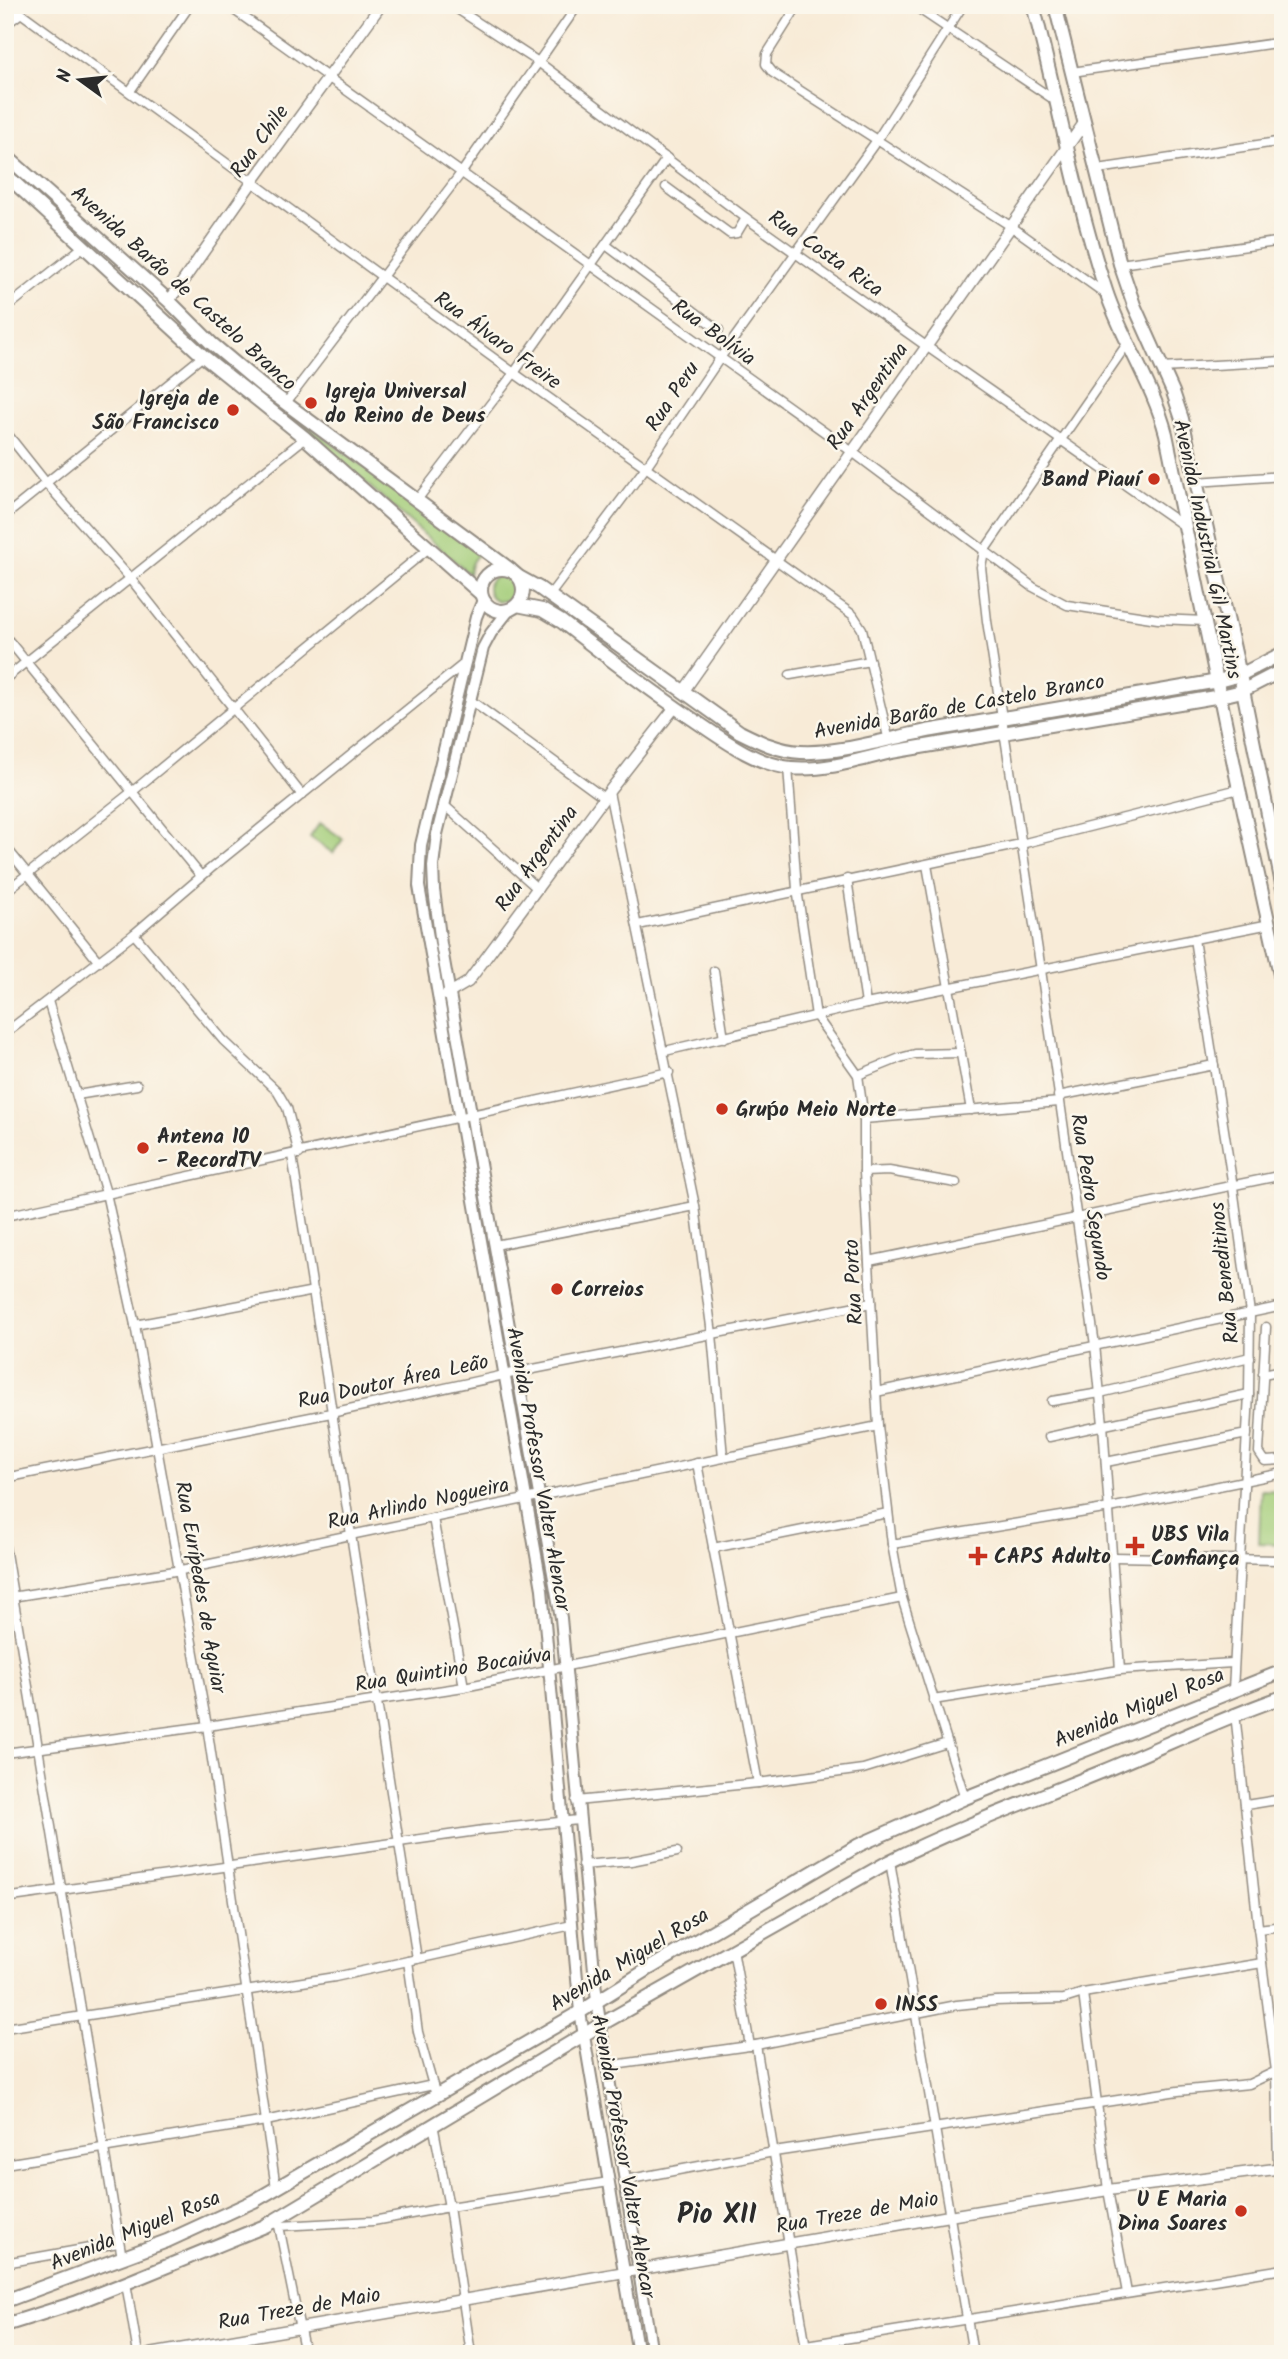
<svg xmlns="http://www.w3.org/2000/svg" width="1288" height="2359" font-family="Kalam,sans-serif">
<rect width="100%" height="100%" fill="#fbf7ec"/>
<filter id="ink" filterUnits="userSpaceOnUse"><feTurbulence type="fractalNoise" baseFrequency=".0143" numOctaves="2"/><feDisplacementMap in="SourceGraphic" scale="14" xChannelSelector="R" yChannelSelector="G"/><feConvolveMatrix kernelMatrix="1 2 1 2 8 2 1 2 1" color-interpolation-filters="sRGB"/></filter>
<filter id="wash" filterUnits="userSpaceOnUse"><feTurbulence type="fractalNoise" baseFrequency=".00686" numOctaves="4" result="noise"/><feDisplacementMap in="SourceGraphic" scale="28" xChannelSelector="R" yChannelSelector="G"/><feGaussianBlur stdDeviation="1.57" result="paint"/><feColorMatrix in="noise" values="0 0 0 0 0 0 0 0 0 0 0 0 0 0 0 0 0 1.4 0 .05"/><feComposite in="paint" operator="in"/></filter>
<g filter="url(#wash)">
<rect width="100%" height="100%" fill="#f8ebd7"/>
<g fill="#a2cc77" stroke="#667c51" stroke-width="2">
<path d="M 301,421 L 481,552 C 473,558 470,564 469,574 L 310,434 Z"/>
<circle cx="501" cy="588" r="13"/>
<path d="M 320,823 L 343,839 L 333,853 L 310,837 Z"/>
<path d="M 1261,1490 L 1283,1491 L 1283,1544 L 1259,1543 Z"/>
</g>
</g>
<g filter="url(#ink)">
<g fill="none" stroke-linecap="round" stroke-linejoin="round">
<defs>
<g id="minor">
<path d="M 10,5 L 514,373 L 853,615 L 862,629 L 889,741"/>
<path d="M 227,5 L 851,451 L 1033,587 L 1067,605 L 1158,619 L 1205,621"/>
<path d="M 451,5 L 537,61 L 746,218 L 926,346 L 1184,526"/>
<path d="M 798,5 L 767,54 L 766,64 L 773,73 L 1012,227 L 1107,295"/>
<path d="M 913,5 L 1056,101"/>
<path d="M 5,25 L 21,13"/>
<path d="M 1072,72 L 1283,42"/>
<path d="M 130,91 L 190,5"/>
<path d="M 1098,169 L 1283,141"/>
<path d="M 666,187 L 730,234 L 737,233 L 746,218"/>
<path d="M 606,245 L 719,330"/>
<path d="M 1120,264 L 1283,241"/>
<path d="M 5,309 L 84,246"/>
<path d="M 1162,368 L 1283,361"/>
<path d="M 285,404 L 462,172 L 578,5"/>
<path d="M 5,431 L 47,484 L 130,578 L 302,795"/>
<path d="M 1196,482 L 1283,476"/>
<path d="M 417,500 L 514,373 L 667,158"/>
<path d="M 5,516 L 203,356"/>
<path d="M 549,596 L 646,467 L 720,358 L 877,140 L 963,5"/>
<path d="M 5,636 L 201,876"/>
<path d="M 790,675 L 870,661"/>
<path d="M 5,679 L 305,438"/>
<path d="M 470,700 L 604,798"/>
<path d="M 788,767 L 797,889 L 816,1016 L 858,1075 L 864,1119 L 864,1172 L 878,1426 L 892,1544 L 902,1598 L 965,1798"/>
<path d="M 609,792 L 695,1206 L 712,1334 L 723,1457"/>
<path d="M 444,805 L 538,889"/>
<path d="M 5,846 L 99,962"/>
<path d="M 927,865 L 971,1110"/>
<path d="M 847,879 L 866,1004"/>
<path d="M 5,892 L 133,791 L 429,548"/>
<path d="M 638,925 L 1021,844 L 1239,789"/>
<path d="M 134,934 L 223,1040 L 277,1091 L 287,1108 L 299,1154"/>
<path d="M 1194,939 L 1233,1187 L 1250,1313 L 1249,1394 L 1233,1690"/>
<path d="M 714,971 L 724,1038"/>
<path d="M 48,1001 L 106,1193 L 135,1325 L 207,1726 L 276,2188"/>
<path d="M 5,1033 L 134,934 L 210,869 L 466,662"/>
<path d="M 665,1051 L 866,1004 L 1270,924"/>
<path d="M 858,1075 L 900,1058 L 915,1054 L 961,1053"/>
<path d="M 77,1095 L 137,1085"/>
<path d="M 1058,1096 L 1214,1065"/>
<path d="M 864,1119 L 1059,1102"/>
<path d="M 292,1155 L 417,1959"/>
<path d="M 864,1172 L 889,1171 L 956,1183"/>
<path d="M 5,1216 L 669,1072"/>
<path d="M 495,1245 L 695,1206"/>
<path d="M 869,1261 L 1283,1175"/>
<path d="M 135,1325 L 314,1291"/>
<path d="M 1266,1327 L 1259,1452 L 1265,1461 L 1283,1460"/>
<path d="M 1263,1374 L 1283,1370"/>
<path d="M 876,1392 L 1283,1306"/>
<path d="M 1052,1401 L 1100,1393 L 1250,1357"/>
<path d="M 1049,1437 L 1249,1394"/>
<path d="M 1106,1462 L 1247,1434"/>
<path d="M 697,1463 L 758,1783"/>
<path d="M 5,1478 L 331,1413 L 518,1372 L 871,1303"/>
<path d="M 433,1518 L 464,1687"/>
<path d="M 892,1544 L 1110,1508 L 1283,1473"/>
<path d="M 5,1547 L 122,2258"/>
<path d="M 713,1548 L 888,1513"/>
<path d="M 1113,1557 L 1283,1560"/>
<path d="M 5,1598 L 181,1570 L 878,1426"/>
<path d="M 1120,1670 L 1103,1424 L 1095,1345 L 1041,970 L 987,621 L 981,567 L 984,551 L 1127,344"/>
<path d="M 933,1700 L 1120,1670 L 1233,1663"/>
<path d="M 1235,1713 L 1262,1963 L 1276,2071 L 1278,2168 L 1283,2201"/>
<path d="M 5,1753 L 207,1726 L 464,1687 L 902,1598"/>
<path d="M 576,1801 L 758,1783 L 863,1769 L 947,1743"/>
<path d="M 1246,1805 L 1283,1799"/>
<path d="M 890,1861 L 973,2354"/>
<path d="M 582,1865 L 631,1861 L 677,1852"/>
<path d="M 5,1898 L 484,1830 L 578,1820"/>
<path d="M 1258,1929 L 1283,1926"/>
<path d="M 733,1949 L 750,2046"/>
<path d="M 408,1961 L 418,2032 L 434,2089"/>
<path d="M 1083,1993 L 1108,2190 L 1127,2293"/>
<path d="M 5,2028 L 335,1977 L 572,1925"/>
<path d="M 756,2045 L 807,2354"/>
<path d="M 607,2066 L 756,2045 L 957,2005 L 995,2001 L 1064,1999 L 1083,1993 L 1262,1963"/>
<path d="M 433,2124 L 449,2207 L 471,2354"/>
<path d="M 5,2164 L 266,2121 L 433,2085"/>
<path d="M 625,2180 L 774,2152 L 1178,2091 L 1249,2084 L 1283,2068"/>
<path d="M 278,2221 L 305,2354"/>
<path d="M 280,2226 L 373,2221 L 449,2207 L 609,2182"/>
<path d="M 5,2263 L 118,2243"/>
<path d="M 126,2283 L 138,2354"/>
<path d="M 806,2345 L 1283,2269"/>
</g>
<g id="tertiary">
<path d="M 169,301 L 253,181 L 381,5"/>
<path d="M 683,692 L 1084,123"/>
<path d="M 446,995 L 468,982 L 604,798 L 675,707"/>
<path d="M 150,2354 L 949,2216 L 1108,2190 L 1283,2168"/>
</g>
<g id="secondary">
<path d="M 483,600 L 476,617 L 421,845 L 419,886 L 542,1589 L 580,2012 L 638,2354"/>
<path d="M 510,609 L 491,633 L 483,648 L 437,834 L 433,866 L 434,890 L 441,944 L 561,1618 L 597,2002 L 652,2354"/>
</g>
<g id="primary">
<path d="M 1033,5 C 1058,100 1075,198 1106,291 C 1122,340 1153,384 1166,434 L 1239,789 L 1283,988"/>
<path d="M 1055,5 L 1120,264 L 1134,305 L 1173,392 L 1182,419 L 1240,675 L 1283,889"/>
<path d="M 5,155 L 169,301 L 211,343 L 261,385 L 511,570"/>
<path d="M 5,174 L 203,356 L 305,438 L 481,594"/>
<circle cx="502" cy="590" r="21"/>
<path d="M 519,577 L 539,588 L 740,732 C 760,742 779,751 801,752 C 841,754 893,737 933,730 C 1028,713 1123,697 1218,681 L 1240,675 L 1283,653"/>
<path d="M 517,605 L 542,610 L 562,622 C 604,655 647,688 691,718 C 721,738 754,764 791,768 C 825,771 859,760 891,752 L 1221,696 L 1242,691 L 1283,670"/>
<path d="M 5,2301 L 167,2241 L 254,2201 L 580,2012 L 650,1968 L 859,1845 L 965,1798 L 1283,1671"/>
<path d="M 5,2325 L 75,2303 L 126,2283 L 265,2226 L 600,2025 L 890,1861 C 958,1827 1030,1801 1101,1772 C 1162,1747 1221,1718 1283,1697"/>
</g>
</defs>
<use href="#minor" stroke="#928b81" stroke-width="11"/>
<use href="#tertiary" stroke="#928b81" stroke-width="13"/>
<use href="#secondary" stroke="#928b81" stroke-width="14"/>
<use href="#primary" stroke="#928b81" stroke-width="16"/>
<use href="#minor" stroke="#fff" stroke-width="8"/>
<use href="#tertiary" stroke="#fff" stroke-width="10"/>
<use href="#secondary" stroke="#fff" stroke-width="10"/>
<use href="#primary" stroke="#fff" stroke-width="12"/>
</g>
</g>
<g fill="#c8321e" stroke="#fbf7ec" stroke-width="2.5">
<circle cx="311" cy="403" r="7"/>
<circle cx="233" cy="410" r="7"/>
<circle cx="1154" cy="479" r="7"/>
<circle cx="722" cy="1109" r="7"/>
<circle cx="143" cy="1148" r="7"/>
<circle cx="557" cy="1289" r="7"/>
<path d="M1131.5 1535.5h7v7h7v7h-7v7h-7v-7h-7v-7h7z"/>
<path d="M974.5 1545.5h7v7h7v7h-7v7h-7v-7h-7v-7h7z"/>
<circle cx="881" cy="2004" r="7"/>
<circle cx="1241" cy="2211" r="7"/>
</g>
<g text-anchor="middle" stroke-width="5" stroke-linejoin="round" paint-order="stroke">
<g font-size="21" fill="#2b2b2b" stroke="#fbf7ec">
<text transform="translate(259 141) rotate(-54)" y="7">Rua Chile</text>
<text transform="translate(826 253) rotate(35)" y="7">Rua Costa Rica</text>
<text transform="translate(184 288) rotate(42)" y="7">Avenida Barão de Castelo Branco</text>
<text transform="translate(714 332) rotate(36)" y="7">Rua Bolívia</text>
<text transform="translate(498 340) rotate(36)" y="7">Rua Álvaro Freire</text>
<text transform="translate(672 396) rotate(-56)" y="7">Rua Peru</text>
<text transform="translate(867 396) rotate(-55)" y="7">Rua Argentina</text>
<text transform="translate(1208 549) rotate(78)" y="7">Avenida Industrial Gil Martins</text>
<text transform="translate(959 706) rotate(-10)" y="7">Avenida Barão de Castelo Branco</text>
<text transform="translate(536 858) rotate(-54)" y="7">Rua Argentina</text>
<text transform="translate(1091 1197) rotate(81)" y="7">Rua Pedro Segundo</text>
<text transform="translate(1224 1273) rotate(-96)" y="7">Rua Beneditinos</text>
<text transform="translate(853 1282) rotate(-93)" y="7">Rua Porto</text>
<text transform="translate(393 1381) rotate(-12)" y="7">Rua Doutor Área Leão</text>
<text transform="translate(539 1469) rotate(80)" y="7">Avenida Professor Valter Alencar</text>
<text transform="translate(418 1503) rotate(-12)" y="7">Rua Arlindo Nogueira</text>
<text transform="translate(201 1587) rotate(80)" y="7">Rua Eurípedes de Aguiar</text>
<text transform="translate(453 1669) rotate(-9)" y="7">Rua Quintino Bocaiúva</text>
<text transform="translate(1139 1707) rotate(-22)" y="7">Avenida Miguel Rosa</text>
<text transform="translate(629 1959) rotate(-31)" y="7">Avenida Miguel Rosa</text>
<text transform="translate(624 2156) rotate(80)" y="7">Avenida Professor Valter Alencar</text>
<text transform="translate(857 2212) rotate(-10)" y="7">Rua Treze de Maio</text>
<text transform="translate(135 2230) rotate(-22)" y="7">Avenida Miguel Rosa</text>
<text transform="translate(299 2308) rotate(-10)" y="7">Rua Treze de Maio</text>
</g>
<g font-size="21" font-weight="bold" fill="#2b2b2b" stroke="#fbf7ec" text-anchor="start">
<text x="325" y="398">Igreja Universal<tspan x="325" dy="24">do Reino de Deus</tspan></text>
<text x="219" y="405" text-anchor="end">Igreja de<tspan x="219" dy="24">São Francisco</tspan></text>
<text x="1140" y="486" text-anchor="end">Band Piauí</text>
<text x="736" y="1116">Gruṕo Meio Norte</text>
<text x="157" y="1143">Antena 10<tspan x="157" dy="24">- RecordTV</tspan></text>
<text x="571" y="1296">Correios</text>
<text x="1151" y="1541">UBS Vila<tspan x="1151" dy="24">Confiança</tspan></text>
<text x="994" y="1563">CAPS Adulto</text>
<text x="895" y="2011">INSS</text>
<text x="1227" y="2206" text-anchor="end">U E Maria<tspan x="1227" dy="24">Dina Soares</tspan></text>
</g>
<g font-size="28" font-weight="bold" fill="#2b2b2b" stroke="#fbf7ec">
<text x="717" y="2223">Pio XII</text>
</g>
</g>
<rect width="1288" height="2359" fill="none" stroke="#fbf7ec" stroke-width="28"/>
<g transform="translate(80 80) rotate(285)" stroke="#fbf7ec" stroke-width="5" paint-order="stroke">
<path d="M0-5L12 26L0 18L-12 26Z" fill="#2b2b2b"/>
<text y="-10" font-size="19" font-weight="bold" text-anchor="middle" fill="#2b2b2b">N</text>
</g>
</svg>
